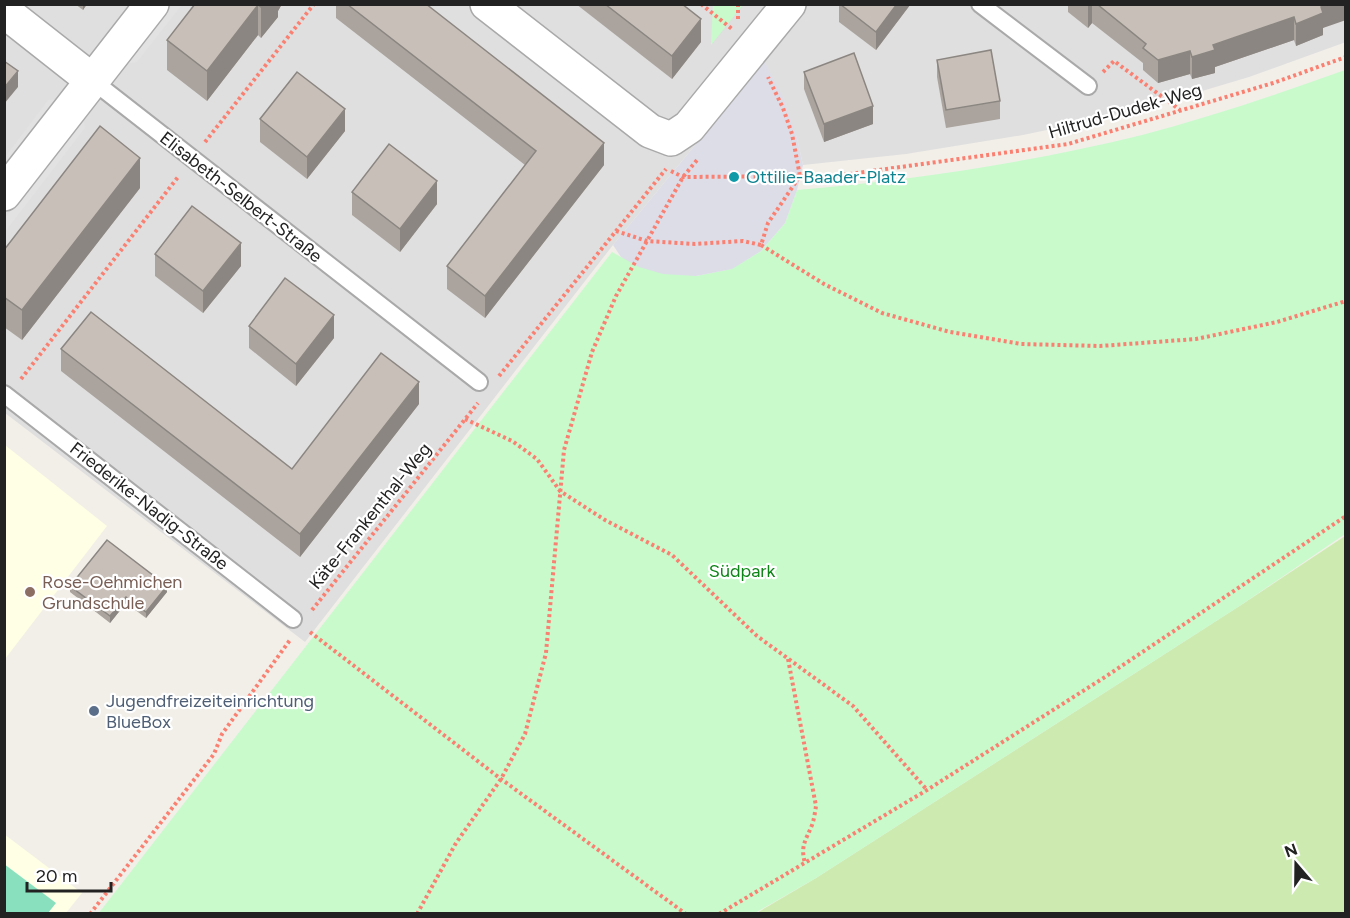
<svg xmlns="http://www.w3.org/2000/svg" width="1350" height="918" font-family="Figtree,sans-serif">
<rect width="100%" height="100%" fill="#f2efe9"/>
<path fill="#e0dfdf" d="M 1345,4 L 1346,42 L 1249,77 L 1162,103 L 1085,122 L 1023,135 L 906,154 L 803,165 L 797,138 L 764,61 L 613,245 L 305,642 L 5,413 L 4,5 Z"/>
<g fill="#ffffe5">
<path d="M 5,445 L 107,526 L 5,659 L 4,659 Z"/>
<path d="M 4,834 L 82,893 L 66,913 L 5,913 Z"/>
</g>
<path fill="#cdebb0" d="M 1345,536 L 1345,913 L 755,914 L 816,878 L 1241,605 Z"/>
<g fill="#c8facc">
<path d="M 713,5 L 743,5 L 711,45 Z"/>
<path d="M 1345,70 L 1345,534 L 1241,605 L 816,878 L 755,913 L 98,914 L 612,252 L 621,257 L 696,276 L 731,269 L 761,251 L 785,223 L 797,190 C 913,180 1028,163 1142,135 C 1211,117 1278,94 1345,70 Z"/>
</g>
<path fill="#88e0be" d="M 4,864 L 56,903 L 48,913 L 5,913 Z"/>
<g fill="#e2e2e2">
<path d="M 171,5 L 182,5 L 137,62 L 125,64 Z"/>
<path d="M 60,99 L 5,170 L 5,157 L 48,100 Z"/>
<path d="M 83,117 L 85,128 L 5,232 L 5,218 Z"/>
</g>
<path fill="#dddde8" d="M 764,61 L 783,97 L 797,138 L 803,165 L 797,190 L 785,223 L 761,251 L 732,269 L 696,276 L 663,274 L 639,267 L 621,257 L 613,245 Z"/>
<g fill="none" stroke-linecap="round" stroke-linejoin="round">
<defs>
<g id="service">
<path d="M 980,4 L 1088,86"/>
<path d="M 93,81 L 479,382"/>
<path d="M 4,394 L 293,619"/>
</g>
<g id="minor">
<path d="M 487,4 L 650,131 L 671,139 L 689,127 L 789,4"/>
<path d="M 4,11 L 93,81"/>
<path d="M 4,194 L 152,4"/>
</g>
</defs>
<use href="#service" stroke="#a9a9a9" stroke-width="20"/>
<use href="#minor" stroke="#a9a9a9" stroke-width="36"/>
<g stroke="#fa8072" stroke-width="4" stroke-dasharray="3 3" stroke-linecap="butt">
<path d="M 701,4 L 732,29"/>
<path d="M 738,19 L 738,4"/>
<path d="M 1103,72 L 1114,61 L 1180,110"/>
<path d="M 205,142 L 314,4"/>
<path d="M 671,171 L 683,177 L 835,176 L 1068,144 L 1273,83 L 1346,57"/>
<path d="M 616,231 L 647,241 L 695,244 L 743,241 L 761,245 L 768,223 L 800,176 L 792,134 L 783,108 L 768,77"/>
<path d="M 761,245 L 824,284 L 882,313 L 950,332 L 1021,344 L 1100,346 L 1196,339 L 1277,322 L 1346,301"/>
<path d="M 499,376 L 666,169"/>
<path d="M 21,379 L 178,177"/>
<path d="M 465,419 L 512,441 L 537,459 L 560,491 L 605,520 L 672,555 L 757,636 L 853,706 L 927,790"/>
<path d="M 312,610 L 478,403"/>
<path d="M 310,632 L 501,779 L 686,914"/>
<path d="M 788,659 L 816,806 C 815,812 814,820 812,825 C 806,840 800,846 805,863"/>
<path d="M 90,914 L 214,754 L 222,734 L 290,640"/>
<path d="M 417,914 L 456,843 L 501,779 L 525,734 L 546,653 L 564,450 L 592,352 L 616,296 L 683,177 L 697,160"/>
<path d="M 719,914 L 927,790 L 1105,677 L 1346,516"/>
</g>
<use href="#service" stroke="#fff" stroke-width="16"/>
<use href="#minor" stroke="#fff" stroke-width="33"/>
</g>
<g fill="#aba49e">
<path d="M 75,4 L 87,4 L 83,10 Z"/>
<path d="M 195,4 L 282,4 L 278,11 L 278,17 L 261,38 L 258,35 L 207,101 L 167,70 L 167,40 Z"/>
<path d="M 336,4 L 426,4 L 604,165 L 485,318 L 447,289 L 447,266 L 525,165 L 336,18 Z"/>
<path d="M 576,4 L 682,4 L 701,42 L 672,79 Z"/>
<path d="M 839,4 L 910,4 L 910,5 L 876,50 L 839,22 Z"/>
<path d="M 1346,4 L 1323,28 L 1323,35 L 1296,46 L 1294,40 L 1215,67 L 1215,73 L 1192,79 L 1190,74 L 1158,83 L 1143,70 L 1143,63 L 1092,23 L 1088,28 L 1068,12 L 1068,5 Z"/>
<path d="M 937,60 L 1000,101 L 1000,119 L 946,128 L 937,77 Z"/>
<path d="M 804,72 L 873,124 L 824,142 L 804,89 Z"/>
<path d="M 260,119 L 345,131 L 307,179 L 260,142 Z"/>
<path d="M 140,188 L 22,340 L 4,327 L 4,250 Z"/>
<path d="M 352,192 L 437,204 L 400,252 L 352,215 Z"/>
<path d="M 155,254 L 241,266 L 203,313 L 155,276 Z"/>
<path d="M 249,326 L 334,338 L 296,386 L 249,348 Z"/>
<path d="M 61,349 L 292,469 L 419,404 L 300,557 L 61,371 Z"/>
<path d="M 70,586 L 167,592 L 146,618 L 126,603 L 110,623 L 70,592 Z"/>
</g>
<g fill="#8b8681">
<path d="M 83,4 L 87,4 L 83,10 Z"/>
<path d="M 264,4 L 282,4 L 278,11 L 278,17 L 261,38 L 261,7 Z"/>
<path d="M 897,4 L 910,5 L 876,50 L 876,32 Z"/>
<path d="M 1088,4 L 1092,4 L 1092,23 L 1088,28 Z"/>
<path d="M 1327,4 L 1346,4 L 1346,20 L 1323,28 L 1323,35 L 1296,46 L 1296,24 L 1321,7 Z"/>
<path d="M 258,5 L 258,35 L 207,101 L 207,71 Z"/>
<path d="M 1294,17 L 1294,40 L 1215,67 L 1215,73 L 1192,79 L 1192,57 L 1213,45 Z"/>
<path d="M 701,19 L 701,42 L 672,79 L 672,56 Z"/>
<path d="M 1190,51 L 1190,74 L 1158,83 L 1158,60 Z"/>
<path d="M 18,71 L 18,87 L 4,104 L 4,88 Z"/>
<path d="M 873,106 L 873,124 L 824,142 L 824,124 Z"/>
<path d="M 345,109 L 345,131 L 307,179 L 307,157 Z"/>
<path d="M 604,143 L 604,165 L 485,318 L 485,296 Z"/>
<path d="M 140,158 L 140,188 L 22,340 L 22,310 Z"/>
<path d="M 437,181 L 437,204 L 400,252 L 400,229 Z"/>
<path d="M 241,243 L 241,266 L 203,313 L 203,291 Z"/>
<path d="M 334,315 L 334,338 L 296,386 L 296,364 Z"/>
<path d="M 419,382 L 419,404 L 300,557 L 300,534 Z"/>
<path d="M 167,586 L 167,592 L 146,618 L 146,612 Z"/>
<path d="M 126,597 L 126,603 L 110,623 L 110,616 Z"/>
</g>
<g fill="#c7bfb8" stroke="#8b8681" stroke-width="1.5">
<path d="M 195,4 L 264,4 L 261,7 L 258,5 L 207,71 L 167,40 Z"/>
<path d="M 347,4 L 426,4 L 604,143 L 485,296 L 447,266 L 536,151 Z"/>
<path d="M 605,4 L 682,4 L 701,19 L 672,56 Z"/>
<path d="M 840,4 L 897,4 L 876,32 Z"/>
<path d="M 1097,4 L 1327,4 L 1321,7 L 1323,13 L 1296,24 L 1294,17 L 1213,45 L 1215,50 L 1192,57 L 1190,51 L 1158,60 L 1143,48 L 1146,44 Z"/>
<path d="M 991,50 L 1000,101 L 946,110 L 937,60 Z"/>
<path d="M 854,53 L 873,106 L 824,124 L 804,72 Z"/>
<path d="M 4,61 L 18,71 L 4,88 Z"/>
<path d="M 297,72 L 345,109 L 307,157 L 260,119 Z"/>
<path d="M 100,126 L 140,158 L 22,310 L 4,297 L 4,250 Z"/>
<path d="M 389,144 L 437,181 L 400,229 L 352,192 Z"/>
<path d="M 192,206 L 241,243 L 203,291 L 155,254 Z"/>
<path d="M 285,278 L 334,315 L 296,364 L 249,326 Z"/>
<path d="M 91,312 L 292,469 L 381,353 L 419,382 L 300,534 L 61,349 Z"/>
<path d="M 107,540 L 167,586 L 146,612 L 126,597 L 110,616 L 70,586 Z"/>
</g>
<circle fill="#0f9aa8" stroke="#fff" stroke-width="2" cx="734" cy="177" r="6"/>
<circle fill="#8d6e63" stroke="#fff" stroke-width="2" cx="30" cy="592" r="6"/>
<circle fill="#5c6f8a" stroke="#fff" stroke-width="2" cx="94" cy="711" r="6"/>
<g text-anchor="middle" stroke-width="4.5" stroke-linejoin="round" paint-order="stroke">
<g font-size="18" fill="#222" stroke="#fff">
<text transform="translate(1125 111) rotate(-16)" y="6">Hiltrud-Dudek-Weg</text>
<text transform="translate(241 197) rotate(38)" y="6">Elisabeth-Selbert-Straße</text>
<text transform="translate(149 506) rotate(38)" y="6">Friederike-Nadig-Straße</text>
<text transform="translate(370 516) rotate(-51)" y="6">Käte-Frankenthal-Weg</text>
</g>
<g font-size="18" fill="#0d838f" stroke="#fff" text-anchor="start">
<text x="746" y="183">Ottilie-Baader-Platz</text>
</g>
<g font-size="18" fill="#0c8416" stroke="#fff">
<text x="742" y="577">Südpark</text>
</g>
<g font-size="18" fill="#785e54" stroke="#fff" text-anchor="start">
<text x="42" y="588">Rose-Oehmichen<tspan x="42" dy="21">Grundschule</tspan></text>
</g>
<g font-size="18" fill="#4e5e75" stroke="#fff" text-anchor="start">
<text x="106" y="707">Jugendfreizeiteinrichtung<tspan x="106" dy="21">BlueBox</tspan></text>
</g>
</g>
<rect width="1350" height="918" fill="none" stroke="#222222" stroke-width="12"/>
<g transform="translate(1296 864) rotate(340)" stroke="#ffffff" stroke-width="4.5" paint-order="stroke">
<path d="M0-4.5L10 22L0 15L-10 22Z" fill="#222222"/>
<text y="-9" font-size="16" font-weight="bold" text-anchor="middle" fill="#222222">N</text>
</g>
<path d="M27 882v9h84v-9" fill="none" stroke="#222222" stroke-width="3"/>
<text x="36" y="882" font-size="18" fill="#222222" stroke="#ffffff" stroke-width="4.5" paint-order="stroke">20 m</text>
</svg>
